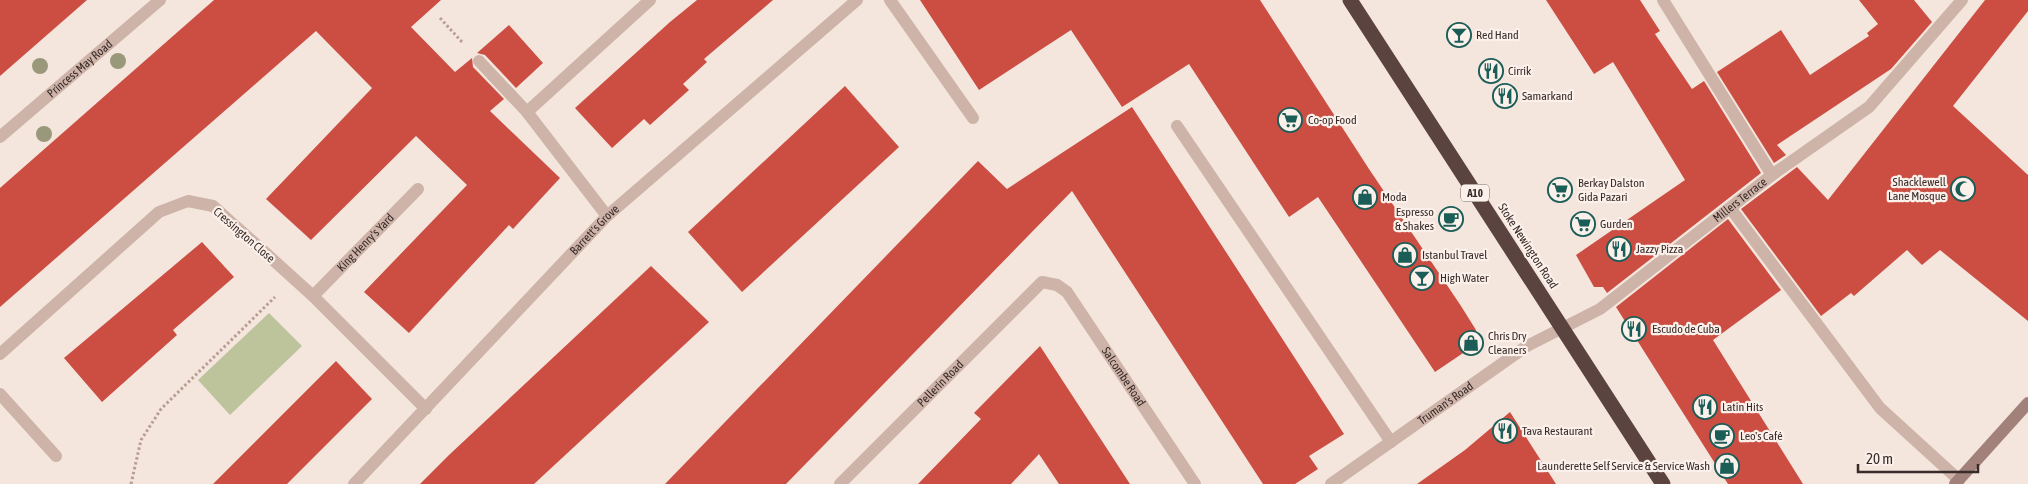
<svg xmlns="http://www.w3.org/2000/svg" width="2028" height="484" font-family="'Asap Condensed',sans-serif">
<rect width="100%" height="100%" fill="#f4e5dd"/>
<path fill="#bdc49c" d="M 269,313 L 302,346 L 230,415 L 198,380 Z"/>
<g fill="#cc4e43">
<path d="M 0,0 L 87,0 L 0,76 Z"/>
<path d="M 214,0 L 441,0 L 411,27 L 455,72 L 472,58 L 473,67 L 504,99 L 490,111 L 560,178 L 513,229 L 509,225 L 409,333 L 364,292 L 467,185 L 416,136 L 311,240 L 266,199 L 372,88 L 316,31 L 0,307 L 0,188 Z"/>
<path d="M 697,0 L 773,0 L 704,59 L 707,62 L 683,84 L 689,90 L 650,125 L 644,119 L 612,148 L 575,108 L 670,22 Z"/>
<path d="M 920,0 L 1260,0 L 1369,169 L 1461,306 L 1476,330 L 1472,347 L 1435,372 L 1318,197 L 1289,217 L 1189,64 L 1122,107 L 1071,30 L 979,90 Z"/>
<path d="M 1546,0 L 1640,0 L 1660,31 L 1655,34 L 1692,89 L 1704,81 L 1761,173 L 1607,293 L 1603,287 L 1594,287 L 1576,255 L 1685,180 L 1613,62 L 1594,74 Z"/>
<path d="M 1859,0 L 1914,0 L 1932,22 L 1891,69 L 1777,145 L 1786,155 L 1774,163 L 1717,72 L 1781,30 L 1810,75 L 1869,36 L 1867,33 L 1878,24 Z"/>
<path d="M 1985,0 L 2028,0 L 2028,11 L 1953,106 L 2028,175 L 2028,321 L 1940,250 L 1922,265 L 1907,250 L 1854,296 L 1851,293 L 1821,316 L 1741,209 L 1797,167 L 1828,200 Z"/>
<path d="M 509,25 L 543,63 L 516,88 L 485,55 L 477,53 Z"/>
<path d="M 845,86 L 899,147 L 742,292 L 688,232 Z"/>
<path d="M 1132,107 L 1344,434 L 1309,456 L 1318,469 L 1295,484 L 1263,484 L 1072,191 L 786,484 L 665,484 L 978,161 L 1007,189 Z"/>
<path d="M 1728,219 L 1781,290 L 1713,340 L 1803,484 L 1728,484 L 1616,307 Z"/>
<path d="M 202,242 L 234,277 L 173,330 L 177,335 L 102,402 L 64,358 Z"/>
<path d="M 651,266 L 709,322 L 534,484 L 420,484 L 449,455 Z"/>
<path d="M 1040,346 L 1130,484 L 1059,484 L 1039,454 L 1011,484 L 918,484 L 981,419 L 974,413 Z"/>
<path d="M 336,361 L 372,399 L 287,484 L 213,484 Z"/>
<path d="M 1510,412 L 1556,484 L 1417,484 L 1465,450 Z"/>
</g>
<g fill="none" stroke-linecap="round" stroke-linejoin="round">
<g stroke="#b99d92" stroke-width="3" stroke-dasharray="2.5 2.5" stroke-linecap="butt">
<path d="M 440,18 L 462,42"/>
<path d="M 131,484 L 141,440 L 161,409 L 275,297"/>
</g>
<g stroke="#cdb3a8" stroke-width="12">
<path d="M 890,0 L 973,118"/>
<path d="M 479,61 L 527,112 L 607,216"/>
<path d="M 527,112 L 650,0"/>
<path d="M 1177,126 L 1391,442"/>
<path d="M 1772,175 L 1869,107 L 1962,0"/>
<path d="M 1731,209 L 1880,408 L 1959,480"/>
<path d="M 0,354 L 159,212 L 188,201 L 213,206 L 260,248"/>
<path d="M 0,394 L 56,456"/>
</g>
<g stroke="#cdb3a8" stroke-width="12">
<path id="s1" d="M 0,137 L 160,0"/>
<path d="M 260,248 L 313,296 L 426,409"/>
<path id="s2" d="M 313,296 L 418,189"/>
<path id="s3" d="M 354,484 L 607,216 L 857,0"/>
<path id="s4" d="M 840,484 L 1042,282 L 1057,285 L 1067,292 L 1195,484"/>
<path id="s5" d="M 1331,484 L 1527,346 L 1600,309 L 1772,175 L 1663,0"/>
</g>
<path stroke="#a18179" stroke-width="12" d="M 1955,484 L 2028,403"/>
<path stroke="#5b433f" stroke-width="15" d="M 1350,0 L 1663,484"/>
</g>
<g fill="#9a987b">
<circle cx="118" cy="61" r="8"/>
<circle cx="40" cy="66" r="8"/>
<circle cx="44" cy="134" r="8"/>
</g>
<defs>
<symbol id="bar-ring" viewBox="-11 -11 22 22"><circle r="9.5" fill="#fbf0ea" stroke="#1b5d57" stroke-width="1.5"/><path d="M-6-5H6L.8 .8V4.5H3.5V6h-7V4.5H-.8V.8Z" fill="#1b5d57"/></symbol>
<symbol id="restaurant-ring" viewBox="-11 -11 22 22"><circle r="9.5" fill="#fbf0ea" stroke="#1b5d57" stroke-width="1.5"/><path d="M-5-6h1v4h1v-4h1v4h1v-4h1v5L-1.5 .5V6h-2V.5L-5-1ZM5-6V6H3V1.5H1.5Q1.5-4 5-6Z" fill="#1b5d57"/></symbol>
<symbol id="supermarket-ring" viewBox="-11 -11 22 22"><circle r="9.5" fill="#fbf0ea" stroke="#1b5d57" stroke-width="1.5"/><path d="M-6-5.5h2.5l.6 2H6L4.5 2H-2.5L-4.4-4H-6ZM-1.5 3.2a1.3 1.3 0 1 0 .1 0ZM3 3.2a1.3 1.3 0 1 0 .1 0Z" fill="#1b5d57"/></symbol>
<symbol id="mosque-ring" viewBox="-11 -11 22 22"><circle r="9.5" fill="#fbf0ea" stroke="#1b5d57" stroke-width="1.5"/><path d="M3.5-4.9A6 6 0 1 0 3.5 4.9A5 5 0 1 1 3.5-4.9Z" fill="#1b5d57"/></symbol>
<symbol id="shop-ring" viewBox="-11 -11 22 22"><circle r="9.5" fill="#fbf0ea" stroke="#1b5d57" stroke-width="1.5"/><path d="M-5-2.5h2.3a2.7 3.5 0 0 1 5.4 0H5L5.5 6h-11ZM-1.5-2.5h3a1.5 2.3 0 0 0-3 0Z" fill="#1b5d57"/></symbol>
<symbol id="cafe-ring" viewBox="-11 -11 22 22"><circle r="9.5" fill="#fbf0ea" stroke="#1b5d57" stroke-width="1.5"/><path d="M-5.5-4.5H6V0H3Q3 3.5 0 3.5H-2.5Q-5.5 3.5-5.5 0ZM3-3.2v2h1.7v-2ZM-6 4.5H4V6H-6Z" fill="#1b5d57"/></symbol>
</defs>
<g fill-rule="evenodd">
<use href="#bar-ring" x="1445" y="21" width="28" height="28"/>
<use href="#restaurant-ring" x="1477" y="57" width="28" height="28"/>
<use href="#restaurant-ring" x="1491" y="82" width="28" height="28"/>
<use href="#supermarket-ring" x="1276" y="106" width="28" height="28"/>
<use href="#mosque-ring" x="1949" y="175" width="28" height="28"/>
<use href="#supermarket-ring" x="1546" y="176" width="28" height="28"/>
<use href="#shop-ring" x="1351" y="183" width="28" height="28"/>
<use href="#cafe-ring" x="1437" y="205" width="28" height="28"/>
<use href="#supermarket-ring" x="1569" y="210" width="28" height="28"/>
<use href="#restaurant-ring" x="1605" y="235" width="28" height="28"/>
<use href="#shop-ring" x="1391" y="241" width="28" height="28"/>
<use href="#bar-ring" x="1408" y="264" width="28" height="28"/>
<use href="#restaurant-ring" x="1620" y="315" width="28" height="28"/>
<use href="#shop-ring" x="1457" y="329" width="28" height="28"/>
<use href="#restaurant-ring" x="1691" y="393" width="28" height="28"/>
<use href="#restaurant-ring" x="1491" y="417" width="28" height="28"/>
<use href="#cafe-ring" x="1708" y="422" width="28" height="28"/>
<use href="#shop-ring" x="1713" y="452" width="28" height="28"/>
</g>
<g text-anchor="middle" stroke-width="4.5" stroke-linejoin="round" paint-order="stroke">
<rect fill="#fbf0ea" stroke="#736663" stroke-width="1" x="1461" y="184.5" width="28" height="17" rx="4"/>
<g font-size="11" font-weight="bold" fill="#392b29">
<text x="1475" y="197">A10</text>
</g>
<g font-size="12" fill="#392b29" stroke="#fbf0ea" text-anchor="start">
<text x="1476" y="39">Red Hand</text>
<text x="1508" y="75">Cirrik</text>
<text x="1522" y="100">Samarkand</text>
<text x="1308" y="124">Co-op Food</text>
<text x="1946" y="186" text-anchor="end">Shacklewell<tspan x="1946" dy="14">Lane Mosque</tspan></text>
<text x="1578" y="187">Berkay Dalston<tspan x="1578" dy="14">Gida Pazari</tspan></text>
<text x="1382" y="201">Moda</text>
<text x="1434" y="216" text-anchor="end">Espresso<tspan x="1434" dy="14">&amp; Shakes</tspan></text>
<text x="1600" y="228">Gurden</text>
<text x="1636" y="253">Jazzy Pizza</text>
<text x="1422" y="259">Istanbul Travel</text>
<text x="1440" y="282">High Water</text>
<text x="1652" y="333">Escudo de Cuba</text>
<text x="1488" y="340">Chris Dry<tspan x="1488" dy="14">Cleaners</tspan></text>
<text x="1722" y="411">Latin Hits</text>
<text x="1522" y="435">Tava Restaurant</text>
<text x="1740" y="440">Leo's Café</text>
<text x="1710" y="470" text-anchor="end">Launderette Self Service &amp; Service Wash</text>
</g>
<g font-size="12" fill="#392b29" stroke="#fbf0ea">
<text dy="4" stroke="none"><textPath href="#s1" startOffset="105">Princess May Road</textPath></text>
<text dy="4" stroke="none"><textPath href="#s5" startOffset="499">Millers Terrace</textPath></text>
<text dy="4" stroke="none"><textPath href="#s3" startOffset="350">Barrett's Grove</textPath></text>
<text transform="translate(244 235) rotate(41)" y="4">Cressington Close</text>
<text dy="4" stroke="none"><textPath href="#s2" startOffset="75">King Henry's Yard</textPath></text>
<text transform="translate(1528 246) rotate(57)" y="4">Stoke Newington Road</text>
<text dy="4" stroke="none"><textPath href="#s4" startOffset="415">Salcombe Road</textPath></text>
<text dy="4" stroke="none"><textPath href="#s4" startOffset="142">Pellerin Road</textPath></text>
<text dy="4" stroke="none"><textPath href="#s5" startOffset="140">Truman's Road</textPath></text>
</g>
</g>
<path d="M1858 464v8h120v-8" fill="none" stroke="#392b29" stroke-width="2.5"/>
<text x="1866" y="464" font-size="15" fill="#392b29" stroke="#fbf0ea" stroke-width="4" paint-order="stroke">20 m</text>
</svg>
